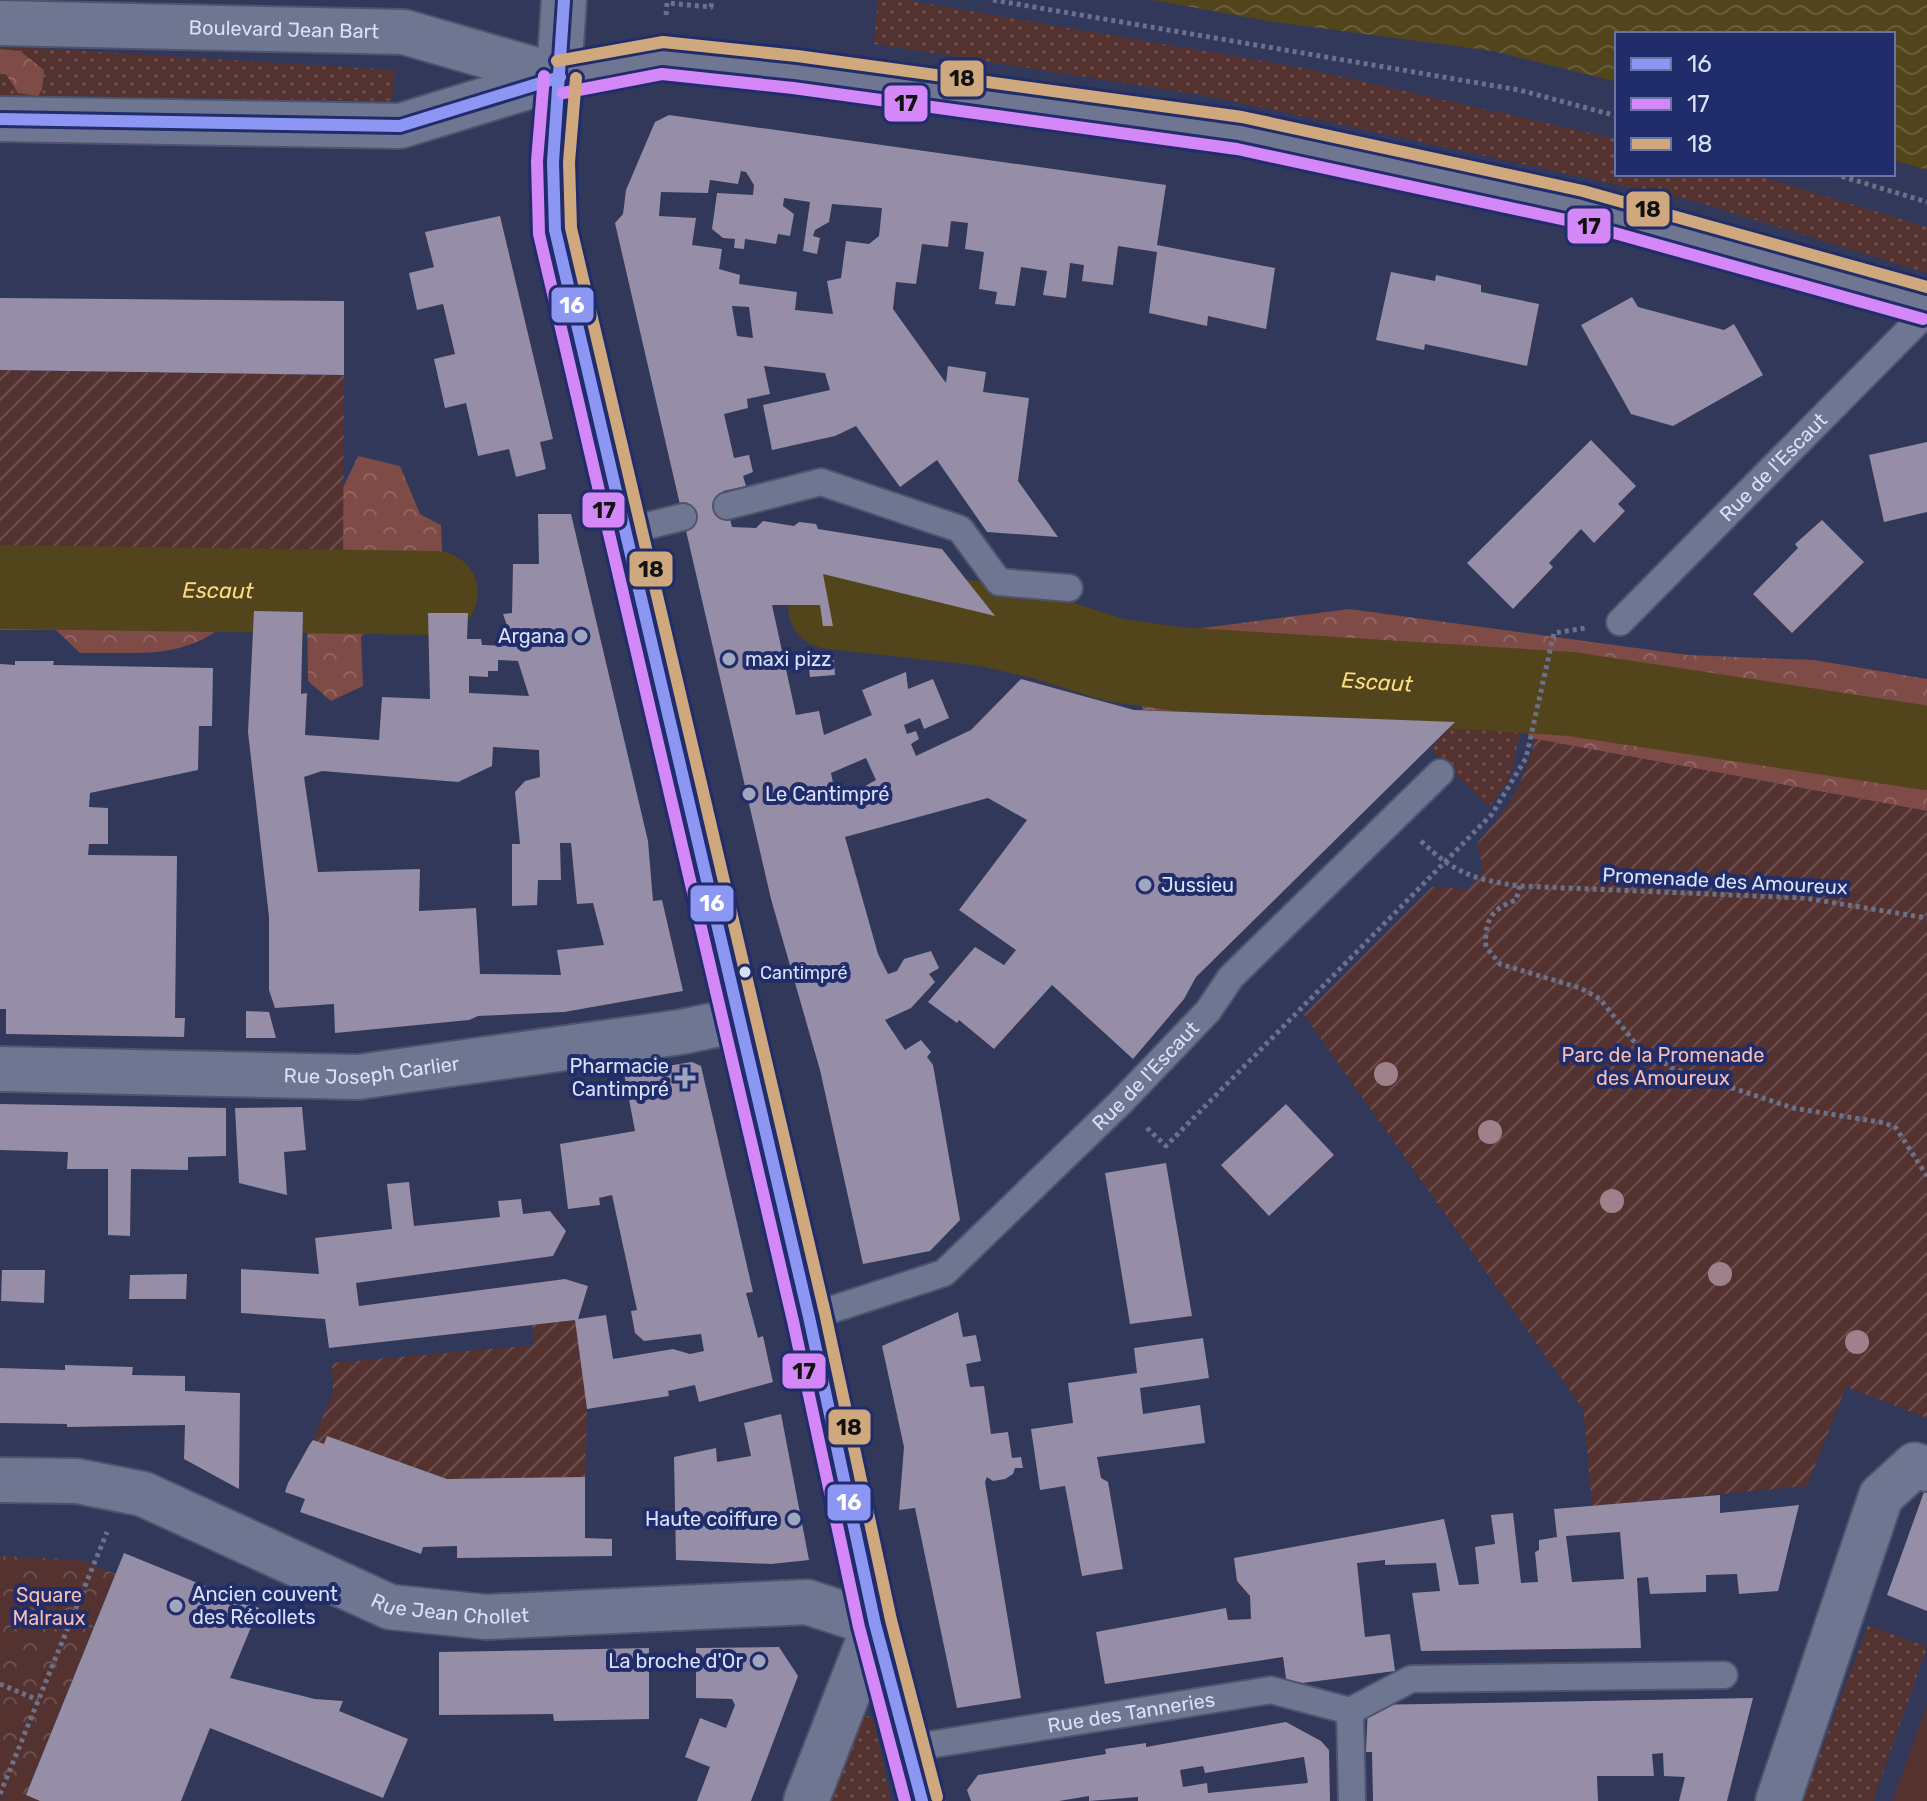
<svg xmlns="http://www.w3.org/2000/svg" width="1927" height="1801" font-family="Rubik,sans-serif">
<defs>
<pattern id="grass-dots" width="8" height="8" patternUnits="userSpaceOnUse" patternTransform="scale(2)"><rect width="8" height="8" fill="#543230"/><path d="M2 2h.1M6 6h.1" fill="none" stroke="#6c4f4f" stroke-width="1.8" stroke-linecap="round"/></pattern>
<pattern id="forest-crowns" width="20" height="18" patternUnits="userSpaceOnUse" patternTransform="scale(2)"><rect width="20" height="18" fill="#7f4b47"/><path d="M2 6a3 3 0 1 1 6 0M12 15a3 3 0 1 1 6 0" fill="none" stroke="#916562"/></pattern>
<pattern id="park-crowns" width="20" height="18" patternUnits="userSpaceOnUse" patternTransform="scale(2)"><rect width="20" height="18" fill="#543230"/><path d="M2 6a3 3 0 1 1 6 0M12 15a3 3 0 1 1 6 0" fill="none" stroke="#6c4f4f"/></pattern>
<pattern id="garden-furrows" width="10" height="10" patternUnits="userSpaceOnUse" patternTransform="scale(2)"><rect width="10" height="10" fill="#543230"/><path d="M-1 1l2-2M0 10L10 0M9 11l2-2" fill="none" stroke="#6c4f4f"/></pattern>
<pattern id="water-waves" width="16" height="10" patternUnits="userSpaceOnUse" patternTransform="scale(2)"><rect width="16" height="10" fill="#52441b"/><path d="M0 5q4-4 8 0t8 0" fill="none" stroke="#6a5f3d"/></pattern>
</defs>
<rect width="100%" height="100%" fill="#313859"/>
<g fill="url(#grass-dots)">
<path d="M 878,0 L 905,0 L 1298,67 L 1617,139 L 1617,174 L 1752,174 L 1927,227 L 1927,273 L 1698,202 L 1209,96 L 874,44 Z"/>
<path d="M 0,46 L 395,70 L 392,101 L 0,95 Z"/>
<path d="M 1455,722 L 1521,729 L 1510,778 L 1489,807 L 1430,749 Z"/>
<path d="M 1868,1625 L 1927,1647 L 1873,1801 L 1802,1801 Z"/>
<path d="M 859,1715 L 873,1717 L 891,1801 L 830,1801 Z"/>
</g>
<g fill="url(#forest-crowns)">
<path d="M 0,49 L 20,51 L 44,70 L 42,90 L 38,96 L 18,93 L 6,74 L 0,74 Z"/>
<path d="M 358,456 L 400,466 L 420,514 L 441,525 L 443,572 L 409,612 L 361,636 L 363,686 L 331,701 L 308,681 L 307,607 L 247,605 C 192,662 153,652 80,653 L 56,630 L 0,630 L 0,545 L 179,550 L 230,570 L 316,571 L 324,528 Z"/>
<path d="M 1349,609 L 1688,655 L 1814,660 L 1927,679 L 1927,811 L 1535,739 L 1521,729 L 1455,722 L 1142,710 L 1148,635 Z"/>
</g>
<path fill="url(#park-crowns)" d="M 0,1556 L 81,1560 L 115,1574 L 26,1795 L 40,1801 L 0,1801 Z"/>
<g fill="url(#garden-furrows)">
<path d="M 0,370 L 344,375 L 343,563 L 0,562 Z"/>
<path d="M 1535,739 L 1927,811 L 1927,1418 L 1846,1387 L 1807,1486 L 1592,1506 L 1583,1409 L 1304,1015 L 1432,887 L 1468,889 L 1483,873 L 1478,842 C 1508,810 1524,782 1535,739 Z"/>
<path d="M 575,1320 L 587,1409 L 585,1477 L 447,1479 L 327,1437 L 324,1444 L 313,1440 L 333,1393 L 332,1363 L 534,1345 L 532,1325 Z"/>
</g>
<path fill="#543230" d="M 1927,1705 L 1927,1801 L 1892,1801 Z"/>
<path fill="url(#water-waves)" d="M 1153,0 L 1927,0 L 1927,170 L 1893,160 L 1893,34 L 1617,34 L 1617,82 L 1493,51 L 1274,22 Z"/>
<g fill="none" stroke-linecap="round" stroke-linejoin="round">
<g stroke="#52441b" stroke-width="84">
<path id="s1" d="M 0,587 L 436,593"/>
<path id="s2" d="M 830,607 L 984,624 L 1042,637 L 1115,660 L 1178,669 L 1571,694 L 1927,748"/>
</g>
</g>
<g fill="#958ea6" fill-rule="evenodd">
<path d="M 669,115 L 1166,185 L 1157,245 L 1275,268 L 1266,329 L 1208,316 L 1207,326 L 1149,313 L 1157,252 L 1118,246 L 1113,285 L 1082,281 L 1084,265 L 1070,263 L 1066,298 L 1043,295 L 1047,271 L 1021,267 L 1015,306 L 995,304 L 997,292 L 979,289 L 984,252 L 965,249 L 968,223 L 951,221 L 948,247 L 922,244 L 916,284 L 896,282 L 893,309 L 946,383 L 948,366 L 986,372 L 983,392 L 1029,398 L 1018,481 L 1058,537 L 987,532 L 937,460 L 900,487 L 856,426 L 835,436 L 772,450 L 763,405 L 830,390 L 825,373 L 764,366 L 770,394 L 747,399 L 748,408 L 724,414 L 734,458 L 749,455 L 753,472 L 743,476 L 746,486 L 723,491 L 732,527 L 756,528 L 763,521 L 794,526 L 799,522 L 816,524 L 818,529 L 942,549 L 995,616 L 823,574 L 833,626 L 823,626 L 820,605 L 772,605 L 796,715 L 819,711 L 824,735 L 872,715 L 862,690 L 906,672 L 908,689 L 933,679 L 949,718 L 924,729 L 920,718 L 904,725 L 907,734 L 916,731 L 919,739 L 911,744 L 916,756 L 971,730 L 1021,679 L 1134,710 L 1455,722 L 1196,977 L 1184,999 L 1133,1059 L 1052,985 L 994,1049 L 959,1020 L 957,1023 L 928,1002 L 975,947 L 1004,965 L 1016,950 L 959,910 L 1027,820 L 988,798 L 845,837 L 878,954 L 888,974 L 897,971 L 904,959 L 931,951 L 939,968 L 929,974 L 935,982 L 911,1008 L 885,1020 L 905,1050 L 921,1040 L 931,1052 L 927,1057 L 933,1065 L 960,1220 L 930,1251 L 863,1264 L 820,1070 L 771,899 L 615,223 L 623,214 L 626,190 L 655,122 ZM 741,171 L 746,172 L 754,185 L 753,195 L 717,193 L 712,229 L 723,238 L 735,239 L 734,248 L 744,249 L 745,239 L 776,244 L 778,234 L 790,236 L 794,214 L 783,206 L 784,198 L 810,202 L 803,251 L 817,254 L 820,238 L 813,236 L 815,230 L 829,222 L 832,204 L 882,208 L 879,236 L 869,244 L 846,241 L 841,278 L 827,281 L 833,314 L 795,310 L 797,292 L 739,284 L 740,275 L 719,269 L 722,249 L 692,245 L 696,218 L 659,216 L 661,192 L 708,193 L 710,180 L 738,184 ZM 732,306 L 749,307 L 753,338 L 737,336 ZM 866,758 L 876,780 L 837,802 L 831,773 Z"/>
<path d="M 500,216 L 553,439 L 540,442 L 546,469 L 516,477 L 509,449 L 478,456 L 466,403 L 445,408 L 434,359 L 455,354 L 443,304 L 417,310 L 409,273 L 434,267 L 425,232 Z"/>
<path d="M 1391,272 L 1435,281 L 1436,275 L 1481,285 L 1481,292 L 1539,304 L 1527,366 L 1425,344 L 1424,350 L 1376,340 Z"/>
<path d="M 1632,297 L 1638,307 L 1724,330 L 1734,324 L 1763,375 L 1673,426 L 1631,414 L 1581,325 Z"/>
<path d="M 0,298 L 344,301 L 344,375 L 0,370 Z"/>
<path d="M 1591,440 L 1636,486 L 1618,504 L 1625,511 L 1594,543 L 1581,529 L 1549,563 L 1553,567 L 1513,609 L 1467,563 Z"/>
<path d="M 1927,442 L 1927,512 L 1884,522 L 1869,455 Z"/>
<path d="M 538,514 L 571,514 L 648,841 L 653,901 L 662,900 L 683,991 L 564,1012 L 478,1016 L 469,1020 L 335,1033 L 334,1004 L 275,1008 L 269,990 L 269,917 L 248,732 L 254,611 L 303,612 L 301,694 L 307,693 L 305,735 L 379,740 L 382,697 L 430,699 L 428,613 L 468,613 L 467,639 L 481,639 L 482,645 L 514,646 L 503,614 L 512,613 L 513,564 L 539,564 ZM 498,660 L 518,661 L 529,696 L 469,693 L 469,676 L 488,677 L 488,671 L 498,671 ZM 493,747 L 539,750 L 540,777 L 525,781 L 515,792 L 520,844 L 512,844 L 512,906 L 537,905 L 538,880 L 561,880 L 560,843 L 571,843 L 577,904 L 593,903 L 604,945 L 557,950 L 561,975 L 480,974 L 476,908 L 419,911 L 420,869 L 318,872 L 304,777 L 322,771 L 458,782 L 492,766 Z"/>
<path d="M 1822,520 L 1864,562 L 1792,633 L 1753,594 L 1798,548 L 1795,544 Z"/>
<path d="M 834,660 L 835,675 L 810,677 L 808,661 Z"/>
<path d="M 15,661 L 54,661 L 53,665 L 213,668 L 212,726 L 199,726 L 198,770 L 90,793 L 89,807 L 108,808 L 108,844 L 89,844 L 88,855 L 177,856 L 175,1018 L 185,1018 L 184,1037 L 6,1034 L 6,1009 L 0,1009 L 0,664 L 15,665 Z"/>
<path d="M 246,1011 L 269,1012 L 276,1038 L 246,1038 Z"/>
<path d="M 692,1062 L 701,1066 L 753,1292 L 746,1293 L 758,1338 L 763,1336 L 773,1382 L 699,1402 L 695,1385 L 668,1391 L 669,1396 L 587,1409 L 575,1320 L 329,1348 L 325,1319 L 241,1313 L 241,1269 L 319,1274 L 315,1238 L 392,1229 L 387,1184 L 409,1182 L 414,1226 L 500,1217 L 498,1201 L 521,1199 L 523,1214 L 550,1211 L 566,1231 L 553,1256 L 356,1283 L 359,1306 L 565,1279 L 588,1286 L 578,1319 L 606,1315 L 613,1359 L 673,1349 L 690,1354 L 704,1351 L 701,1334 L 644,1341 L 635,1333 L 631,1311 L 637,1310 L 612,1195 L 599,1198 L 600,1205 L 568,1209 L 560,1144 L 635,1131 L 624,1073 Z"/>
<path d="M 0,1104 L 226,1108 L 226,1156 L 188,1157 L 188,1170 L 131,1169 L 130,1236 L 108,1235 L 108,1169 L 67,1169 L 68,1152 L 0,1150 Z"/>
<path d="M 1286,1104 L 1334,1155 L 1269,1216 L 1221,1165 Z"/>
<path d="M 302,1107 L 306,1150 L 284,1152 L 287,1195 L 239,1183 L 235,1108 Z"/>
<path d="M 1166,1163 L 1192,1316 L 1130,1324 L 1105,1173 Z"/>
<path d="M 2,1270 L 45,1270 L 44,1303 L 1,1301 Z"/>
<path d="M 187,1274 L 186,1299 L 129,1299 L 130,1275 Z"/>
<path d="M 958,1312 L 963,1337 L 976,1335 L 981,1361 L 966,1364 L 970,1387 L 984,1386 L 991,1434 L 1008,1432 L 1012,1458 L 1021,1457 L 1023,1468 L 1015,1468 L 1013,1474 L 1005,1479 L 993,1481 L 987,1477 L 985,1482 L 1021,1698 L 957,1708 L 915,1508 L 899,1510 L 904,1447 L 882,1346 Z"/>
<path d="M 1203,1338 L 1209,1378 L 1140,1388 L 1143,1414 L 1200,1405 L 1205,1443 L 1097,1457 L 1101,1478 L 1108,1482 L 1123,1569 L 1082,1576 L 1065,1486 L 1040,1490 L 1031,1429 L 1073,1423 L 1068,1383 L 1137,1373 L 1134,1348 Z"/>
<path d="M 65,1365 L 133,1367 L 132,1375 L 185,1376 L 185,1391 L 240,1393 L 239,1489 L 184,1459 L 185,1425 L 67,1427 L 67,1424 L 0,1423 L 0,1368 L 65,1370 Z"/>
<path d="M 781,1414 L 809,1560 L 771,1564 L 676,1560 L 674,1457 L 716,1448 L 717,1462 L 751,1456 L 744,1423 Z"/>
<path d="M 327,1436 L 447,1479 L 585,1477 L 585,1538 L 612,1539 L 612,1556 L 457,1558 L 457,1546 L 423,1547 L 421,1554 L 300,1512 L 305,1499 L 285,1492 L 288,1483 L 310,1444 L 313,1440 L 324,1444 Z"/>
<path d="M 1924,1492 L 1927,1493 L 1927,1611 L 1887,1595 Z"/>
<path d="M 1720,1495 L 1720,1513 L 1799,1505 L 1778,1591 L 1739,1594 L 1737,1574 L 1706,1575 L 1706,1592 L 1650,1594 L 1648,1577 L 1637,1578 L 1641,1648 L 1421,1651 L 1412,1593 L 1440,1591 L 1436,1563 L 1385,1565 L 1385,1560 L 1357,1563 L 1365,1637 L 1390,1634 L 1395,1671 L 1287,1685 L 1283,1657 L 1105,1684 L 1096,1632 L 1226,1608 L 1228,1620 L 1251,1619 L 1250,1596 L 1237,1581 L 1234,1558 L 1444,1519 L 1459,1585 L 1479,1584 L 1475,1547 L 1495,1544 L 1491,1515 L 1513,1513 L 1521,1583 L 1538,1582 L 1535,1552 L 1539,1550 L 1539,1540 L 1557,1537 L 1554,1509 ZM 1620,1532 L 1624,1579 L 1572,1582 L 1566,1536 Z"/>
<path d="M 124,1553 L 259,1608 L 230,1678 L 315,1699 L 343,1701 L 339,1711 L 408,1739 L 383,1798 L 210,1728 L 181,1801 L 40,1801 L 26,1795 Z"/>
<path d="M 779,1647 L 798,1676 L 751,1801 L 697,1801 L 710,1767 L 685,1757 L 700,1718 L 726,1728 L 735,1705 L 732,1699 L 696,1698 L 696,1648 Z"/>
<path d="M 649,1648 L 649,1719 L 554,1721 L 553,1714 L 439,1715 L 439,1652 Z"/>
<path d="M 1753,1698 L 1727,1801 L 1679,1801 L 1685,1777 L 1664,1776 L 1663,1753 L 1652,1754 L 1654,1776 L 1597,1776 L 1598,1801 L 1373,1801 L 1372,1752 L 1366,1752 L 1368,1705 Z"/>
<path d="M 1286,1722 L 1321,1741 L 1329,1750 L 1330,1801 L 1138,1801 L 1138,1797 L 1089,1801 L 1089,1796 L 1059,1801 L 971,1801 L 967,1790 L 978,1775 L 1106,1754 L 1105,1749 L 1146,1743 L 1146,1747 ZM 1304,1757 L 1308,1783 L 1208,1793 L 1207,1783 L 1183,1787 L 1180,1770 L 1203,1766 L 1205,1773 Z"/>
</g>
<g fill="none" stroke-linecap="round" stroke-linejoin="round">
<defs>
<g id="service">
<path d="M 727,506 L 821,482 L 960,529 L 999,582 L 1069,588"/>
<path d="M 623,532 L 683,517"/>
<path id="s3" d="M 1620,622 L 1927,312"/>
<path id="s4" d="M 809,1317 L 944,1273 L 1121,1102 L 1208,1011 L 1231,977 L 1440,773"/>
<path d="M 1350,1711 L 1411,1679 L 1724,1675"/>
<path d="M 1350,1711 L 1352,1801"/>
<path id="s5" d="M 910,1748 L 1271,1690 L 1350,1711"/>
</g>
<g id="minor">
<path d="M 564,0 L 553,162 L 555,230 L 809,1317 L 875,1624 L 922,1801"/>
<path id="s6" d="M 0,23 L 404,32 L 560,77"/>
<path d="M 0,119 L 400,126 L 560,77 L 661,58 L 795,72 L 1240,133 L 1579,206 L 1927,304"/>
<path id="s7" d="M 0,1069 L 358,1077 L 681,1032 L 739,1020"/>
<path id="s8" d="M 0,1480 L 77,1481 L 143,1494 L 390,1607 L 486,1617 L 807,1602 L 875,1624"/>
<path d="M 806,1801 L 875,1624"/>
<path d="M 1778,1801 L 1881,1496 L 1915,1465 L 1927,1469"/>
</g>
</defs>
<use href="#service" stroke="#4f546e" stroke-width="30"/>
<use href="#minor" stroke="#4f546e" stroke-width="48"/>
<g stroke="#6b7189" stroke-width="5" stroke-dasharray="4 4" stroke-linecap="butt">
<path d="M 993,0 L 1519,90 L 1617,116"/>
<path d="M 666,15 L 667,3 L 711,7 L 712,0"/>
<path d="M 1834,174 L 1927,202"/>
<path d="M 1421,841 C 1454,873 1475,880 1520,886 L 1805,898 L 1927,918"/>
<path d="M 1520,886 L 1516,900 C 1491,909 1484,921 1486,947 L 1500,964 L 1580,988 L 1600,999 L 1636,1044 L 1672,1068 L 1793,1108 L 1885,1123 L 1896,1128 L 1927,1176"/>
<path d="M 1147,1128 L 1166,1146 L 1492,814 L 1526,758 L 1554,633 L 1586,628"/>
<path d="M 0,1684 L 38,1700"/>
<path d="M 0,1794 L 107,1532"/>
</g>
<use href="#service" stroke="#6f7691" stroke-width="26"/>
<use href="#minor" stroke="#6f7691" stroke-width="44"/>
<defs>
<g id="bus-1">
<path d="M 564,0 L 553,162 L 555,230 L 809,1317 L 875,1624 L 922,1801"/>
<path d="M 0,119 L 400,126 L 560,77"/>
</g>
<g id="bus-2">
<path d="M 544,76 L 537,161 L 539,234 L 793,1321 L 859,1627 L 905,1801"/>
<path d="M 563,93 L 662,74 L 793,88 L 1237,149 L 1575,222 L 1923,319"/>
</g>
<g id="bus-3">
<path d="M 557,61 L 663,42 L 797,56 L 1242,117 L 1583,191 L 1927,287"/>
<path d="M 576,78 L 569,162 L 571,228 L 825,1313 L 891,1620 L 937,1797"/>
</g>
</defs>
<use href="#bus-1" stroke="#202d6a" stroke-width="18"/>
<use href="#bus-2" stroke="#202d6a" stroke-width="18"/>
<use href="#bus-3" stroke="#202d6a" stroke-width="18"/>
<use href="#bus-1" stroke="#8c97f3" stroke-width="12"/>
<use href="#bus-2" stroke="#d488f7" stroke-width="12"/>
<use href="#bus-3" stroke="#d0a87e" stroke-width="12"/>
</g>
<g fill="#9e818a">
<circle cx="1386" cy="1074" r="12"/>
<circle cx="1490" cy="1132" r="12"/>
<circle cx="1612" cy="1201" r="12"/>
<circle cx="1720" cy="1274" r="12"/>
<circle cx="1857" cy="1342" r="12"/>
</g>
<g fill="#9ea6c0" stroke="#202d6a" stroke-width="3">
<circle cx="581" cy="636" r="8"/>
<circle cx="729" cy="659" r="8"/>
<circle cx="749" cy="794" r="8"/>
<circle cx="1145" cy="885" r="8"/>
<path d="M681 1066h8v8h8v8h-8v8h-8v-8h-8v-8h8z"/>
<circle cx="794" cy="1519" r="8"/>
<circle cx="176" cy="1606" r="8"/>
<circle cx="759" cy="1661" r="8"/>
</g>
<circle fill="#d9e1f8" stroke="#202d6a" stroke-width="3" cx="745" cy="972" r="7"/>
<g text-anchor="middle" stroke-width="8" stroke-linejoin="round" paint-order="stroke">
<g font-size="18" fill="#d9e1f8" stroke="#202d6a" text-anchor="start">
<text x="760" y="979">Cantimpré</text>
</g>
<g font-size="20" fill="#d9e1f8" stroke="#202d6a">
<text dy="7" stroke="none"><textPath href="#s6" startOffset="284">Boulevard Jean Bart</textPath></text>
<text dy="7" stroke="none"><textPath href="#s3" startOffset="218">Rue de l'Escaut</textPath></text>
<text transform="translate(1725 881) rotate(3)" y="7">Promenade des Amoureux</text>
<text dy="7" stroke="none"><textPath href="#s7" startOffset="372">Rue Joseph Carlier</textPath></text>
<text dy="7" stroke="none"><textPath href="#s4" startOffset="424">Rue de l'Escaut</textPath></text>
<text dy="7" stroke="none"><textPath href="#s8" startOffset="476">Rue Jean Chollet</textPath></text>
<text dy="7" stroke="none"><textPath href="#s5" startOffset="224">Rue des Tanneries</textPath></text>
</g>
<g font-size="20" fill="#d9e1f8" stroke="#202d6a" text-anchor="end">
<text x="565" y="643">Argana</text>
<text x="745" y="666" text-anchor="start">maxi pizz</text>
<text x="765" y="801" text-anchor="start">Le Cantimpré</text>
<text x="1161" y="892" text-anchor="start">Jussieu</text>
<text x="669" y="1073">Pharmacie<tspan x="669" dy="23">Cantimpré</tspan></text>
<text x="778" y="1526">Haute coiffure</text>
<text x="192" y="1601" text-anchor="start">Ancien couvent<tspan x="192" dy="23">des Récollets</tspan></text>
<text x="743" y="1668">La broche d'Or</text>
</g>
<g font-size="20" fill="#f7bdb2" stroke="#202d6a">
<text x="1663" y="1062">Parc de la Promenade<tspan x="1663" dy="23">des Amoureux</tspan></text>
<text x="49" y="1602">Square<tspan x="49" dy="23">Malraux</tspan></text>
</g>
<g font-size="22" font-style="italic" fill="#fcdc82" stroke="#202d6a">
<text dy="8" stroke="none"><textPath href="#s1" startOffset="218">Escaut</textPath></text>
<text dy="8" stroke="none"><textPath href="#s2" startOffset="554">Escaut</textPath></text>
</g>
</g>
<g stroke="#202d6a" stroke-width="3">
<rect x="939" y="59" width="46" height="39" rx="8" fill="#d0a87e"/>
<rect x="883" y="84" width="46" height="39" rx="8" fill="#d488f7"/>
<rect x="1625" y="190" width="46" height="38" rx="8" fill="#d0a87e"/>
<rect x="1566" y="207" width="46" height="38" rx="8" fill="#d488f7"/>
<rect x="550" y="286" width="45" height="38" rx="8" fill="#8c97f3"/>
<rect x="581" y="491" width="45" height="38" rx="8" fill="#d488f7"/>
<rect x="628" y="550" width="46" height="38" rx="8" fill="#d0a87e"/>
<rect x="689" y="884" width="46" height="39" rx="8" fill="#8c97f3"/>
<rect x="781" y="1352" width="46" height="38" rx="8" fill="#d488f7"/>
<rect x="827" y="1408" width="45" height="38" rx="8" fill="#d0a87e"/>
<rect x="826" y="1483" width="46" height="39" rx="8" fill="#8c97f3"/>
</g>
<g font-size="22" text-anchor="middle" font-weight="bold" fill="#fff">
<text x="572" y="313">16</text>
<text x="712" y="911">16</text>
<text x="849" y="1510">16</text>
</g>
<g font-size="22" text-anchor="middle" font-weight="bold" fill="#111">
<text x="962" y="86">18</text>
<text x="906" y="111">17</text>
<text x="1648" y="217">18</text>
<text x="1589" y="234">17</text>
<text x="604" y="518">17</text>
<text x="651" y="577">18</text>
<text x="804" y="1379">17</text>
<text x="849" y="1435">18</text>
</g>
<rect x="1615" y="32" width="280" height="144" fill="#202d6a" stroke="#6a75a3" stroke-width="2"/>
<rect x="1631" y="58" width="40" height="12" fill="#8c97f3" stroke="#6a75a3" stroke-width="2"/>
<text x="1687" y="72" font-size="24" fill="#d9e1f8">16</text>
<rect x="1631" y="98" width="40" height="12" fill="#d488f7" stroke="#6a75a3" stroke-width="2"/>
<text x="1687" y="112" font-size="24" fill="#d9e1f8">17</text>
<rect x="1631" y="138" width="40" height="12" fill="#d0a87e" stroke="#6a75a3" stroke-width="2"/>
<text x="1687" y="152" font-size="24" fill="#d9e1f8">18</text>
</svg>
